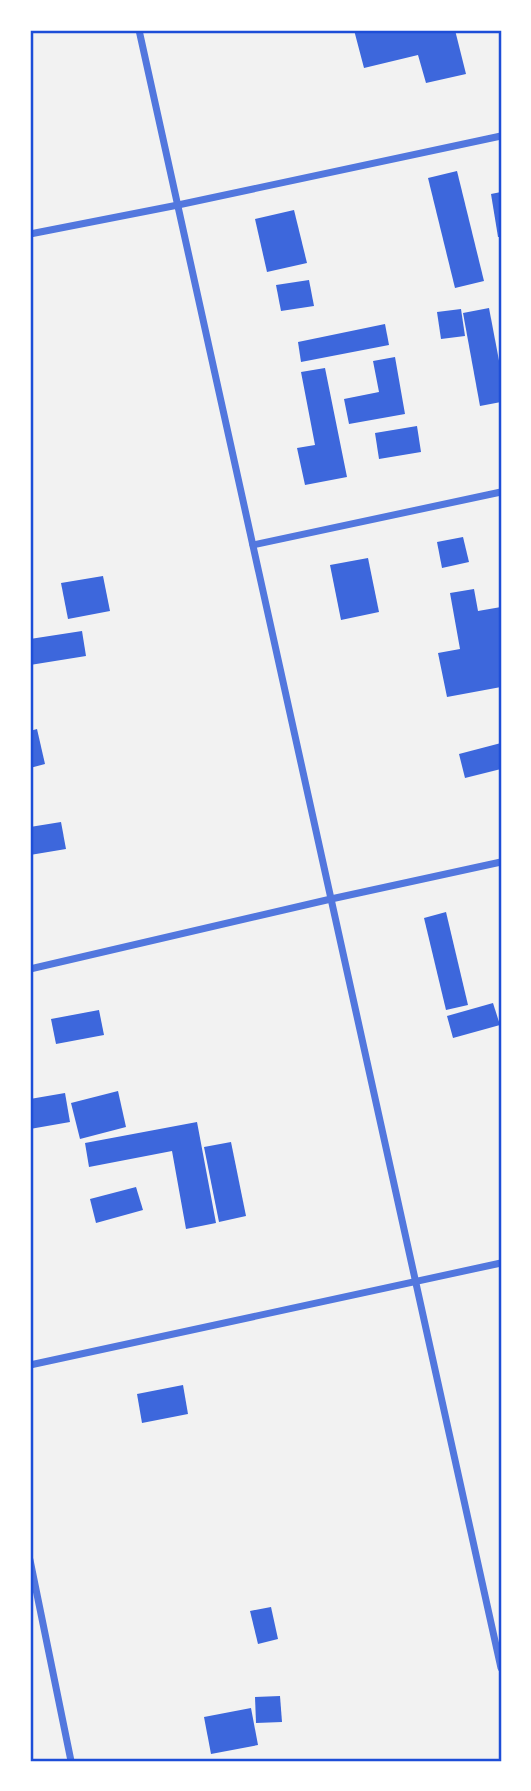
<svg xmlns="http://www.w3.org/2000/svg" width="531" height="1791" font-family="'Alegreya Sans',sans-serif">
<rect width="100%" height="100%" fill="#f2f2f2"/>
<g fill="#3d67dc">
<path d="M 354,30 L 455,30 L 466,74 L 426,83 L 418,55 L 364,68 Z"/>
<path d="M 457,171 L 484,281 L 455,288 L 428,178 Z"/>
<path d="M 501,192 L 501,237 L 498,237 L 491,194 Z"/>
<path d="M 294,210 L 307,263 L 267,272 L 255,219 Z"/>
<path d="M 309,280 L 314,306 L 281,311 L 276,285 Z"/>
<path d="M 489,308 L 501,371 L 501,402 L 480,406 L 463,313 Z"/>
<path d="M 461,309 L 465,336 L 441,339 L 437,312 Z"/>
<path d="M 385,324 L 389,345 L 301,362 L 298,342 Z"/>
<path d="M 395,357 L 405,414 L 349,424 L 344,399 L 379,392 L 373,361 Z"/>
<path d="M 325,368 L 347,477 L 305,485 L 297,448 L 315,445 L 301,372 Z"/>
<path d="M 417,426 L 421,452 L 379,459 L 375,433 Z"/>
<path d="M 463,537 L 469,562 L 442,568 L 437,542 Z"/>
<path d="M 368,558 L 379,612 L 341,620 L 330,565 Z"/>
<path d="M 103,576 L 110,611 L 68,619 L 61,583 Z"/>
<path d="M 474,589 L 478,611 L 501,607 L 501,687 L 447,697 L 438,653 L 460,649 L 450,593 Z"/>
<path d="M 82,631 L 86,656 L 30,665 L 30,639 Z"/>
<path d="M 37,729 L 45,764 L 30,768 L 30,731 Z"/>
<path d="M 501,743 L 501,769 L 465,778 L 459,754 Z"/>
<path d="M 61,822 L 66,849 L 30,855 L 30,827 Z"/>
<path d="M 446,912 L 468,1005 L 446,1010 L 424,918 Z"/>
<path d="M 493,1003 L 500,1025 L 453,1038 L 447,1016 Z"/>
<path d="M 99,1010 L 104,1035 L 56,1044 L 51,1019 Z"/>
<path d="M 118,1091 L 126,1127 L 80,1139 L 71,1103 Z"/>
<path d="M 65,1093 L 70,1122 L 30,1129 L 30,1099 Z"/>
<path d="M 197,1122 L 216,1223 L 186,1229 L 172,1151 L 89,1167 L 85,1143 Z"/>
<path d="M 231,1142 L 246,1216 L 219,1222 L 204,1147 Z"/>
<path d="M 136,1187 L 143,1210 L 96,1223 L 90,1199 Z"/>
<path d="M 183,1385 L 188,1414 L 142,1423 L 137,1394 Z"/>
<path d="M 271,1607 L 278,1639 L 258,1644 L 250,1611 Z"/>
<path d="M 280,1696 L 282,1722 L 256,1723 L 255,1697 Z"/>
<path d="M 251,1708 L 258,1745 L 211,1754 L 204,1717 Z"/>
</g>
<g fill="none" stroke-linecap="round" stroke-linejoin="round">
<g stroke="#5277de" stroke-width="7">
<path d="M 139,30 L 501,1668"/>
<path d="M 30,234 L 178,205 L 501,136"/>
<path d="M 253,545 L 501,492"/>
<path d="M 30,969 L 331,899 L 501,862"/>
<path d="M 30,1365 L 501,1263"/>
<path d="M 30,1560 L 71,1761"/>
</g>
</g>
<rect width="531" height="1791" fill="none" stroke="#ffffff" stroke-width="63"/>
<rect x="32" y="32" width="468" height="1728" fill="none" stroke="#1d4ed8" stroke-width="2.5"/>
</svg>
